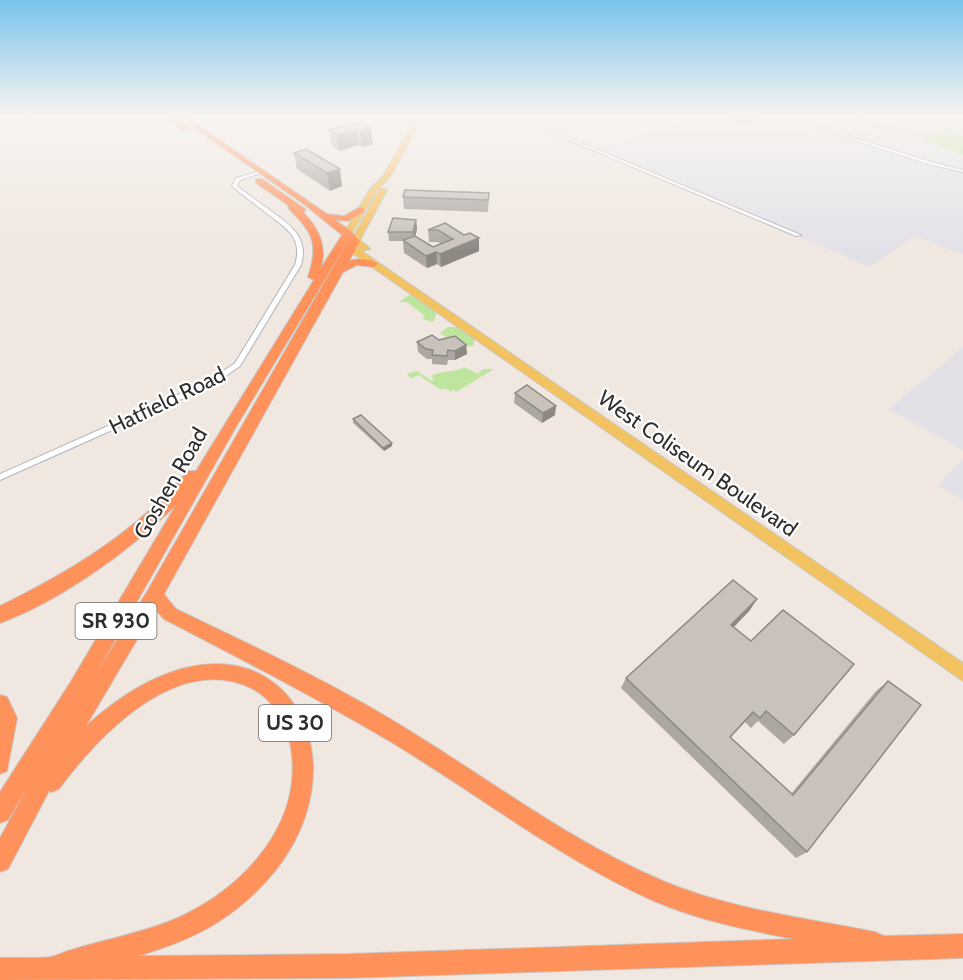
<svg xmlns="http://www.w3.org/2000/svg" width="963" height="980" font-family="Cabin,sans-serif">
<rect width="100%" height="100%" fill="#efe7e0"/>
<g fill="#e2e1e8">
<path d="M 660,115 L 963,115 L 963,254 L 914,236 L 870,267 L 602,151 L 677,121 Z"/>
<path d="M 963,347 L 963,450 L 889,409 Z"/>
<path d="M 963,460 L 963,500 L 938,485 Z"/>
</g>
<g fill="#bde59d">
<path d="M 851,115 L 925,138 L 946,129 L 963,134 L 963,155 L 914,136 L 881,131 L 857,122 Z"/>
<path d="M 411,294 L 437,312 L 433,322 L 423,319 L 424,315 L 407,302 L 399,302 Z"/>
<path d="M 448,327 L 457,327 L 474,338 L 474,346 L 463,347 L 465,343 C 456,337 448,340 440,333 Z"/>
<path d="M 464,367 L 478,374 L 483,369 L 494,369 L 456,392 L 453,389 L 452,392 L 445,388 L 441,390 L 419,375 L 411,378 L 407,374 L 417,371 L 432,381 L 434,379 L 431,376 C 442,370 455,373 464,367 Z"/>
</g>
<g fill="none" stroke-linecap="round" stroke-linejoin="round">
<defs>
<g id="street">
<path d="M 510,115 L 515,115 L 801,235 L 796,236 Z"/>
<path d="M 777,115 L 782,115 L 931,162 L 963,170 L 963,172 L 928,164 Z"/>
<path d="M 260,171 L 264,172 L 240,180 L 237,186 C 248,194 260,203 271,211 C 291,226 309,237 301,265 L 240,366 L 213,385 L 0,480 L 0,474 L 209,381 L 235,363 L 295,265 C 303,239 288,229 269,215 C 257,205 243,196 232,186 L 236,178 Z"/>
</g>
<g id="primary">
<path d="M 418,115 L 424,115 L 390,177 L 377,190 L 351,235 L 345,235 L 344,233 L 370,189 L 383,176 Z"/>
<path d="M 380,188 L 387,190 L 360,240 L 370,249 L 362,251 L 351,241 Z"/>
<path d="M 348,246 L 354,246 L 963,663 L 963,681 L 348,250 Z"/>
</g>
<g id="highway">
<path d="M 163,115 L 170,115 L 190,129 L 183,131 Z"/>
<path d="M 176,115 L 183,115 L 327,214 L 344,216 L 358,208 L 364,208 L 364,212 L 348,221 L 335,220 L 351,231 L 360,241 L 349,261 C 357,258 372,259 378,264 L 373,267 L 357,265 L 343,272 L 164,594 L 176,609 C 255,647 335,684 410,731 C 493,782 573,843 663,881 C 729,909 805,918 875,932 L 884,936 L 963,934 L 963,958 L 349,978 L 0,980 L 0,958 C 16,957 34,959 50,957 C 56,956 64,952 71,950 C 87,945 103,941 119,937 C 141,931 164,925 184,915 C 247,884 303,822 291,748 C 287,725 274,700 253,689 C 178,651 99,735 59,789 L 52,792 L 49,791 L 8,869 L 0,872 L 0,838 L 30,783 L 8,820 L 0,823 L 0,792 L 70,683 L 176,505 C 131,550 60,601 0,623 L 0,606 C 71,571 136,532 188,471 L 196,471 L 314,280 L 308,277 C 319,244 313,232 289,209 L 288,205 L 256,183 L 256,179 L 262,179 L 304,208 L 306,210 L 303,212 C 319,229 327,245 321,268 L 342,235 L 305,205 ZM 348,241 L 148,590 L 97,672 L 236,427 ZM 155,609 L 164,619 C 241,659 317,698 391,742 C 479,795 560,859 654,901 C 698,920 747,930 794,939 L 349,954 L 138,956 C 165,948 193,938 218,922 C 410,797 283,548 86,726 Z"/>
<path d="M 0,695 L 7,697 L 17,718 L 7,771 L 0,774 Z"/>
</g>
</defs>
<use href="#street" stroke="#b0b4be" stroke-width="2"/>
<use href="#primary" stroke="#c9c9c9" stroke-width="2"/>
<use href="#highway" stroke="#c9c9c9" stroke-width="2"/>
<use href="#street" fill="#fff" fill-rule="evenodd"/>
<use href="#primary" fill="#f3c261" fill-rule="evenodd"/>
<use href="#highway" fill="#ff915b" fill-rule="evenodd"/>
<defs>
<path id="rail" d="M 0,124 L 41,115"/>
</defs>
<use href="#rail" stroke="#a2a8b8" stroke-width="3"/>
<use href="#rail" stroke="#fff" stroke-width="1.5" stroke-dasharray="5" stroke-linecap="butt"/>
</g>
<g fill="#aca7a1">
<path d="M 729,115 L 764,115 L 763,118 L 745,125 L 728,119 Z"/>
<path d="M 371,128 L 373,144 L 362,147 L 358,145 L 340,151 L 332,146 L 329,130 Z"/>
<path d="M 306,149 L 342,186 L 330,191 L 297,169 L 294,153 Z"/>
<path d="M 489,193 L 488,212 L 404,209 L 403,197 Z"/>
<path d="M 416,220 L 417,229 L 415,236 L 433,247 L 441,244 L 438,242 L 429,242 L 428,230 L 445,223 L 464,235 L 479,238 L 479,251 L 441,267 L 437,264 L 427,268 L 404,253 L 403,241 L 389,241 L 388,232 Z"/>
<path d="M 439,340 L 466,345 L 467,354 L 455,360 L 448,360 L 447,365 L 432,364 L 432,359 L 427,359 L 418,352 L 417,342 Z"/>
<path d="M 515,393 L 555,415 L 542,423 L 514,403 Z"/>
<path d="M 353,419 L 392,443 L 392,446 L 384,451 L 353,423 Z"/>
<path d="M 750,610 L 734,627 L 794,735 L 784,744 L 758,721 L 751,728 L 745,722 L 730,738 L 791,794 L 876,691 L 888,681 L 807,852 L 796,858 L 621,688 L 626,678 Z"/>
</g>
<g fill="#8c8883">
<path d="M 748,115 L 764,115 L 763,118 L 745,125 Z"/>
<path d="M 371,128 L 373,144 L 362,147 L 360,131 Z"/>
<path d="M 356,129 L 358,145 L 340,151 L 337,135 Z"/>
<path d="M 340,169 L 342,186 L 330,191 L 327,173 Z"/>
<path d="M 416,220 L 417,229 L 414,242 L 413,232 Z"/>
<path d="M 479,238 L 479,251 L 441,267 L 440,254 Z"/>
<path d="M 436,252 L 437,264 L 427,268 L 426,256 Z"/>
<path d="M 466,345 L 467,354 L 455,360 L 455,351 Z"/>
<path d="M 556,406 L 555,415 L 542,423 L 543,413 Z"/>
<path d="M 392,443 L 392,446 L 384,451 L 383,448 Z"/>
<path d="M 757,599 L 750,610 L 725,636 L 731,625 Z"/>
</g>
<g fill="#c8c2bb" stroke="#8c8883" stroke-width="1.5">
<path d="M 359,122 L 371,128 L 360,131 L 356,129 L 337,135 L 329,130 Z"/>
<path d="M 306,149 L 340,169 L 327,173 L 294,153 Z"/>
<path d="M 405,190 L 489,193 L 488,200 L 403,197 Z"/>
<path d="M 393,218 L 416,220 L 413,232 L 388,232 Z"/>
<path d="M 445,223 L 464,235 L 470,233 L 479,238 L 440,254 L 436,252 L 426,256 L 403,240 L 415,236 L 433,247 L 453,239 L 438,230 L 428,230 Z"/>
<path d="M 432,335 L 439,340 L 455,336 L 466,345 L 455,351 L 448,350 L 447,356 L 432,355 L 433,350 L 426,349 L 417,342 Z"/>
<path d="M 527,385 L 556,406 L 543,413 L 515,393 Z"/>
<path d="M 361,415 L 392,443 L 383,448 L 353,419 Z"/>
<path d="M 733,580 L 757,599 L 731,625 L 751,641 L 783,610 L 854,664 L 794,735 L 766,711 L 760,718 L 753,712 L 730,737 L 793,795 L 888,681 L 921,705 L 807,852 L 626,678 Z"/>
</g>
<linearGradient id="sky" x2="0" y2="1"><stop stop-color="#79c4ec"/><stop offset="0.46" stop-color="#f8f4f1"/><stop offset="1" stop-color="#f8f4f1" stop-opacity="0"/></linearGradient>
<rect width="963" height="252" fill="url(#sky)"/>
<g text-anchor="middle" stroke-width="4.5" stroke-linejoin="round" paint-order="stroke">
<g fill="#fff" stroke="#6d6d6d" stroke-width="1.5">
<rect x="75.5" y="603" width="81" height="36" rx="4.5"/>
<rect x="259" y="705" width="72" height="36" rx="4.5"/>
</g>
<g font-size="21" font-weight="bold" fill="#2e2e2e">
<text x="116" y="628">SR 930</text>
<text x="295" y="730">US 30</text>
</g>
<g font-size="22" fill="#2e2e2e" stroke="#fff">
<text transform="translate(167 400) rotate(-26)" y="8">Hatfield Road</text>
<text transform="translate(698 463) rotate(35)" y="8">West Coliseum Boulevard</text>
<text transform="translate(170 483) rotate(-60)" y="8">Goshen Road</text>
</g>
</g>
</svg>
